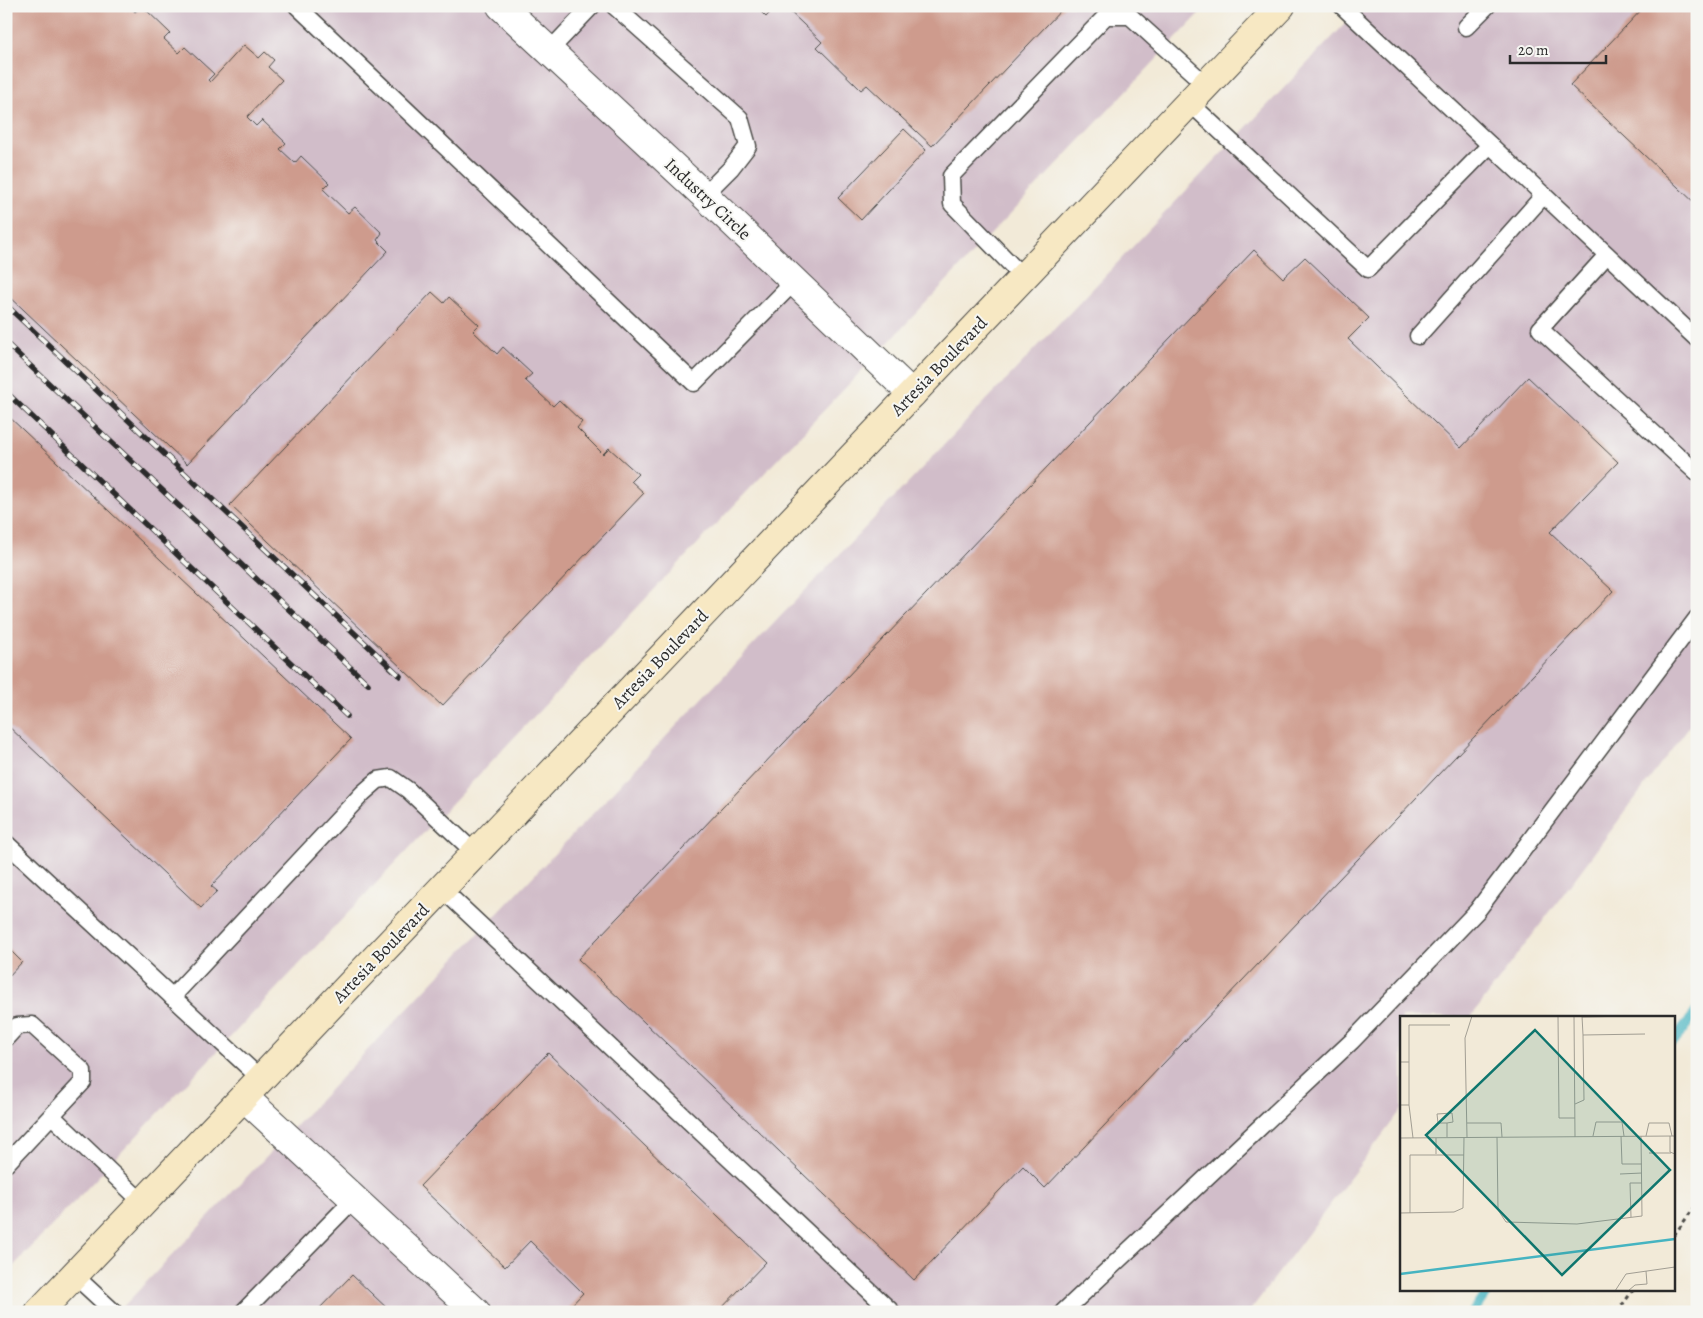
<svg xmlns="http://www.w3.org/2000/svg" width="1703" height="1318" font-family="Alegreya,serif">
<rect width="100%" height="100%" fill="#f6f6f2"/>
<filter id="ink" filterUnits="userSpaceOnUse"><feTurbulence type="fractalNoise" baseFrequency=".02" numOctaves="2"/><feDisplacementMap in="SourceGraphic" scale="10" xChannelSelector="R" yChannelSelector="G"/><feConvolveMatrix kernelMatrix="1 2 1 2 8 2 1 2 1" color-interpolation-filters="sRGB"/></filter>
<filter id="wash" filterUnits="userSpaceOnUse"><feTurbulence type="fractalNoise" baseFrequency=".0096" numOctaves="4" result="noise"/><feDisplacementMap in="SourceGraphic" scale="20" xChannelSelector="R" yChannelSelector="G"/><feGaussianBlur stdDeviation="1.12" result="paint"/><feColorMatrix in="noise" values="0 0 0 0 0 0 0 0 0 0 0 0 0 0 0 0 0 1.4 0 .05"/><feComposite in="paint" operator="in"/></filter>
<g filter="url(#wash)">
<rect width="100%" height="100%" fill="#f2ead8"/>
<g fill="#d1bdc9">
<path d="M 6,6 L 1207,6 L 6,1274 Z"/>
<path d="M 1362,6 L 1697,6 L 1697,716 L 1471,1017 L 1402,1017 L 1402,1109 L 1249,1312 L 118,1312 Z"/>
</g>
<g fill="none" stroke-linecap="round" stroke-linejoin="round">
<g stroke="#46b4c1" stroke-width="10">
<path d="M 1674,1041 L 1697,1011"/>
<path d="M 1473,1312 L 1489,1289"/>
</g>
</g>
<g id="blocks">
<g fill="#ce9b8d">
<path d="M 6,6 L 130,6 L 135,12 L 142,6 L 170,33 L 164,39 L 179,53 L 185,47 L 214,74 L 208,80 L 210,82 L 244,45 L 259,58 L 265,52 L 274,60 L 268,67 L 282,80 L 247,117 L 256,126 L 262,120 L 286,143 L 280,149 L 295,163 L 301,156 L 329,183 L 323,189 L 348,213 L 355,207 L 382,233 L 377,240 L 388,251 L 187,464 L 6,293 Z"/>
<path d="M 755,6 L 776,6 L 766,17 Z"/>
<path d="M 784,6 L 1065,6 L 932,146 L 867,85 L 861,90 L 817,47 L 822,42 Z"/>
<path d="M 1645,6 L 1697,6 L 1697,205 L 1570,85 Z"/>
<path d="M 904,129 L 926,150 L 861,220 L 838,198 Z"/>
<path d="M 1254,250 L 1283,278 L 1305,257 L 1369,318 L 1348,339 L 1461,448 L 1528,377 L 1618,462 L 1550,532 L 1613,591 L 1045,1188 L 1023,1166 L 914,1280 L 578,959 Z"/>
<path d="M 432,292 L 444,303 L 449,297 L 479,325 L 473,331 L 497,354 L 503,347 L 532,374 L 525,380 L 553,406 L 559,400 L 582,422 L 577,428 L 603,454 L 609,448 L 638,474 L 631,481 L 644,493 L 442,706 L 230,505 Z"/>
<path d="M 6,414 L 351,739 L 211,886 L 217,891 L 201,908 L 6,724 Z"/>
<path d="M 6,946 L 22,962 L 6,979 Z"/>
<path d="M 548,1053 L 766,1262 L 718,1312 L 565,1312 L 583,1293 L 530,1241 L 505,1267 L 420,1186 Z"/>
<path d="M 352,1275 L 391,1312 L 316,1312 Z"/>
</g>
</g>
</g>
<g filter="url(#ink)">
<use href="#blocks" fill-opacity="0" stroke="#494845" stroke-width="1"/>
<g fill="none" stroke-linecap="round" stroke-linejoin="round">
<defs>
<g id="lane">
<path d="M 297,6 L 694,383 L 794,282"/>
<path d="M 614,6 L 740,118 L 748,146 L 731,168 L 704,195"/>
<path d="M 1342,6 L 1697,339"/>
<path d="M 1466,27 L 1487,6"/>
<path d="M 549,51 L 592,6"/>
<path d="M 1190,103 L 1368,269 L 1490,145"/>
<path d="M 1607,255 L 1540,329 L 1697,473"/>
<path d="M 1023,277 L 952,204 L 951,176 L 1106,16 L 1130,16 L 1206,85"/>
<path d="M 1418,336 L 1544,195"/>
<path d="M 6,843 L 261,1079"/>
<path d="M 442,889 L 892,1312"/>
<path d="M 172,997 L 363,793 L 378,780 L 391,778 L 408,790 L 475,853"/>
<path d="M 6,1038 L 17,1026 L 32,1025 L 83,1071 L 83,1082 L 6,1164"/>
<path d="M 52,1116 L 143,1203"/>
<path d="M 74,1275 L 114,1312"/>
<path d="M 243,1312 L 355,1198"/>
<path d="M 1063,1312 L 1352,1041 L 1477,911 L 1697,618"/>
</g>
<g id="street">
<path d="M 501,6 L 704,195 L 912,394"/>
<path d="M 244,1097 L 476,1312"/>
</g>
<path id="secondary" d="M 39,1312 L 1281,6"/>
</defs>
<use href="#lane" stroke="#494845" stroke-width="19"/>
<use href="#street" stroke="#494845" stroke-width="30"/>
<use href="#secondary" stroke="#494845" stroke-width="30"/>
<g stroke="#494845" stroke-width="3" stroke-dasharray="4 4" stroke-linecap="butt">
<path d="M 1674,1235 L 1697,1204"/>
<path d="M 1617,1312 L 1634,1289"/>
</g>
<use href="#lane" stroke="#fff" stroke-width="16"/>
<use href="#street" stroke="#fff" stroke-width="28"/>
<use href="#secondary" stroke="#f7e8c3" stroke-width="28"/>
<defs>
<g id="rail">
<path d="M 6,305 L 400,676"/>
<path d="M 6,343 L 368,684"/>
<path d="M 6,392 L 347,716"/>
</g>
</defs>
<use href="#rail" stroke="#2b2b2b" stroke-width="5.5"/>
<use href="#rail" stroke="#f6f6f2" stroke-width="4" stroke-dasharray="11" stroke-linecap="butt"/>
</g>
</g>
<g text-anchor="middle" stroke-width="4" stroke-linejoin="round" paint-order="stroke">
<g font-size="18" fill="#2b2b2b" stroke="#f6f6f2">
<text transform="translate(708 199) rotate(43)" y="6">Industry Circle</text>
<text transform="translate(939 366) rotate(-46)" y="6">Artesia Boulevard</text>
<text transform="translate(660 659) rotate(-46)" y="6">Artesia Boulevard</text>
<text transform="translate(381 953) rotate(-46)" y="6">Artesia Boulevard</text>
</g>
</g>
<g transform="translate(1400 1016)">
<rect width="275" height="275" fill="#f2ead8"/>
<path fill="none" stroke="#46b4c1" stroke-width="2.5" d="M 0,258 L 275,223"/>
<path fill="none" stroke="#a29e93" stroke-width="1" d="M 158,0 L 159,102 L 175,102M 174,0 L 175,121M 182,0 L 183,19M 182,1 L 232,0M 0,46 L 9,46 L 9,9 L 50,9M 175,88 L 184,84 L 183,19 L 245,18M 0,89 L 9,89 L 9,46M 9,89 L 13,122M 67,107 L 101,107 L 102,121M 193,120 L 196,106 L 222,106 L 224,120M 221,120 L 222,148 L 242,148M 246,120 L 249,107 L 269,107 L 272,120M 270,120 L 270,136 L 275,138M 47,121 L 47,107 L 38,107 L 37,98 L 52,97 L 53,106 L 47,107M 67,121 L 65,22 L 72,0M 97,121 L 98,194 L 106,206 L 177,208 L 242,200 L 241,120M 0,122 L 275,120M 36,122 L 36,138M 249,137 L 271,137M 220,158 L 242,157M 0,197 L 54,196 L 63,192 L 64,121M 10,197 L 10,139 L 64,139M 231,201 L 230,167 L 242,167M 215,275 L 226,258 L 275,251M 228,275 L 235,269 L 247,268 L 246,255"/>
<path fill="#0f766e" fill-opacity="0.15" stroke="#0f766e" stroke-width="2.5" d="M 135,14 L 270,154 L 162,259 L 26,119 Z"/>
<rect width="275" height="275" fill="none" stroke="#2b2b2b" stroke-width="2.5"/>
</g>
<rect width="1703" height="1318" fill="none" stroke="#f6f6f2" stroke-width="25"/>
<path d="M1510 55v8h96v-8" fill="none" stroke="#2b2b2b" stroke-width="2.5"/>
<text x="1518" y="55" font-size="15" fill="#2b2b2b" stroke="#f6f6f2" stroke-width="4" paint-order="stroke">20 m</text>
</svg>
